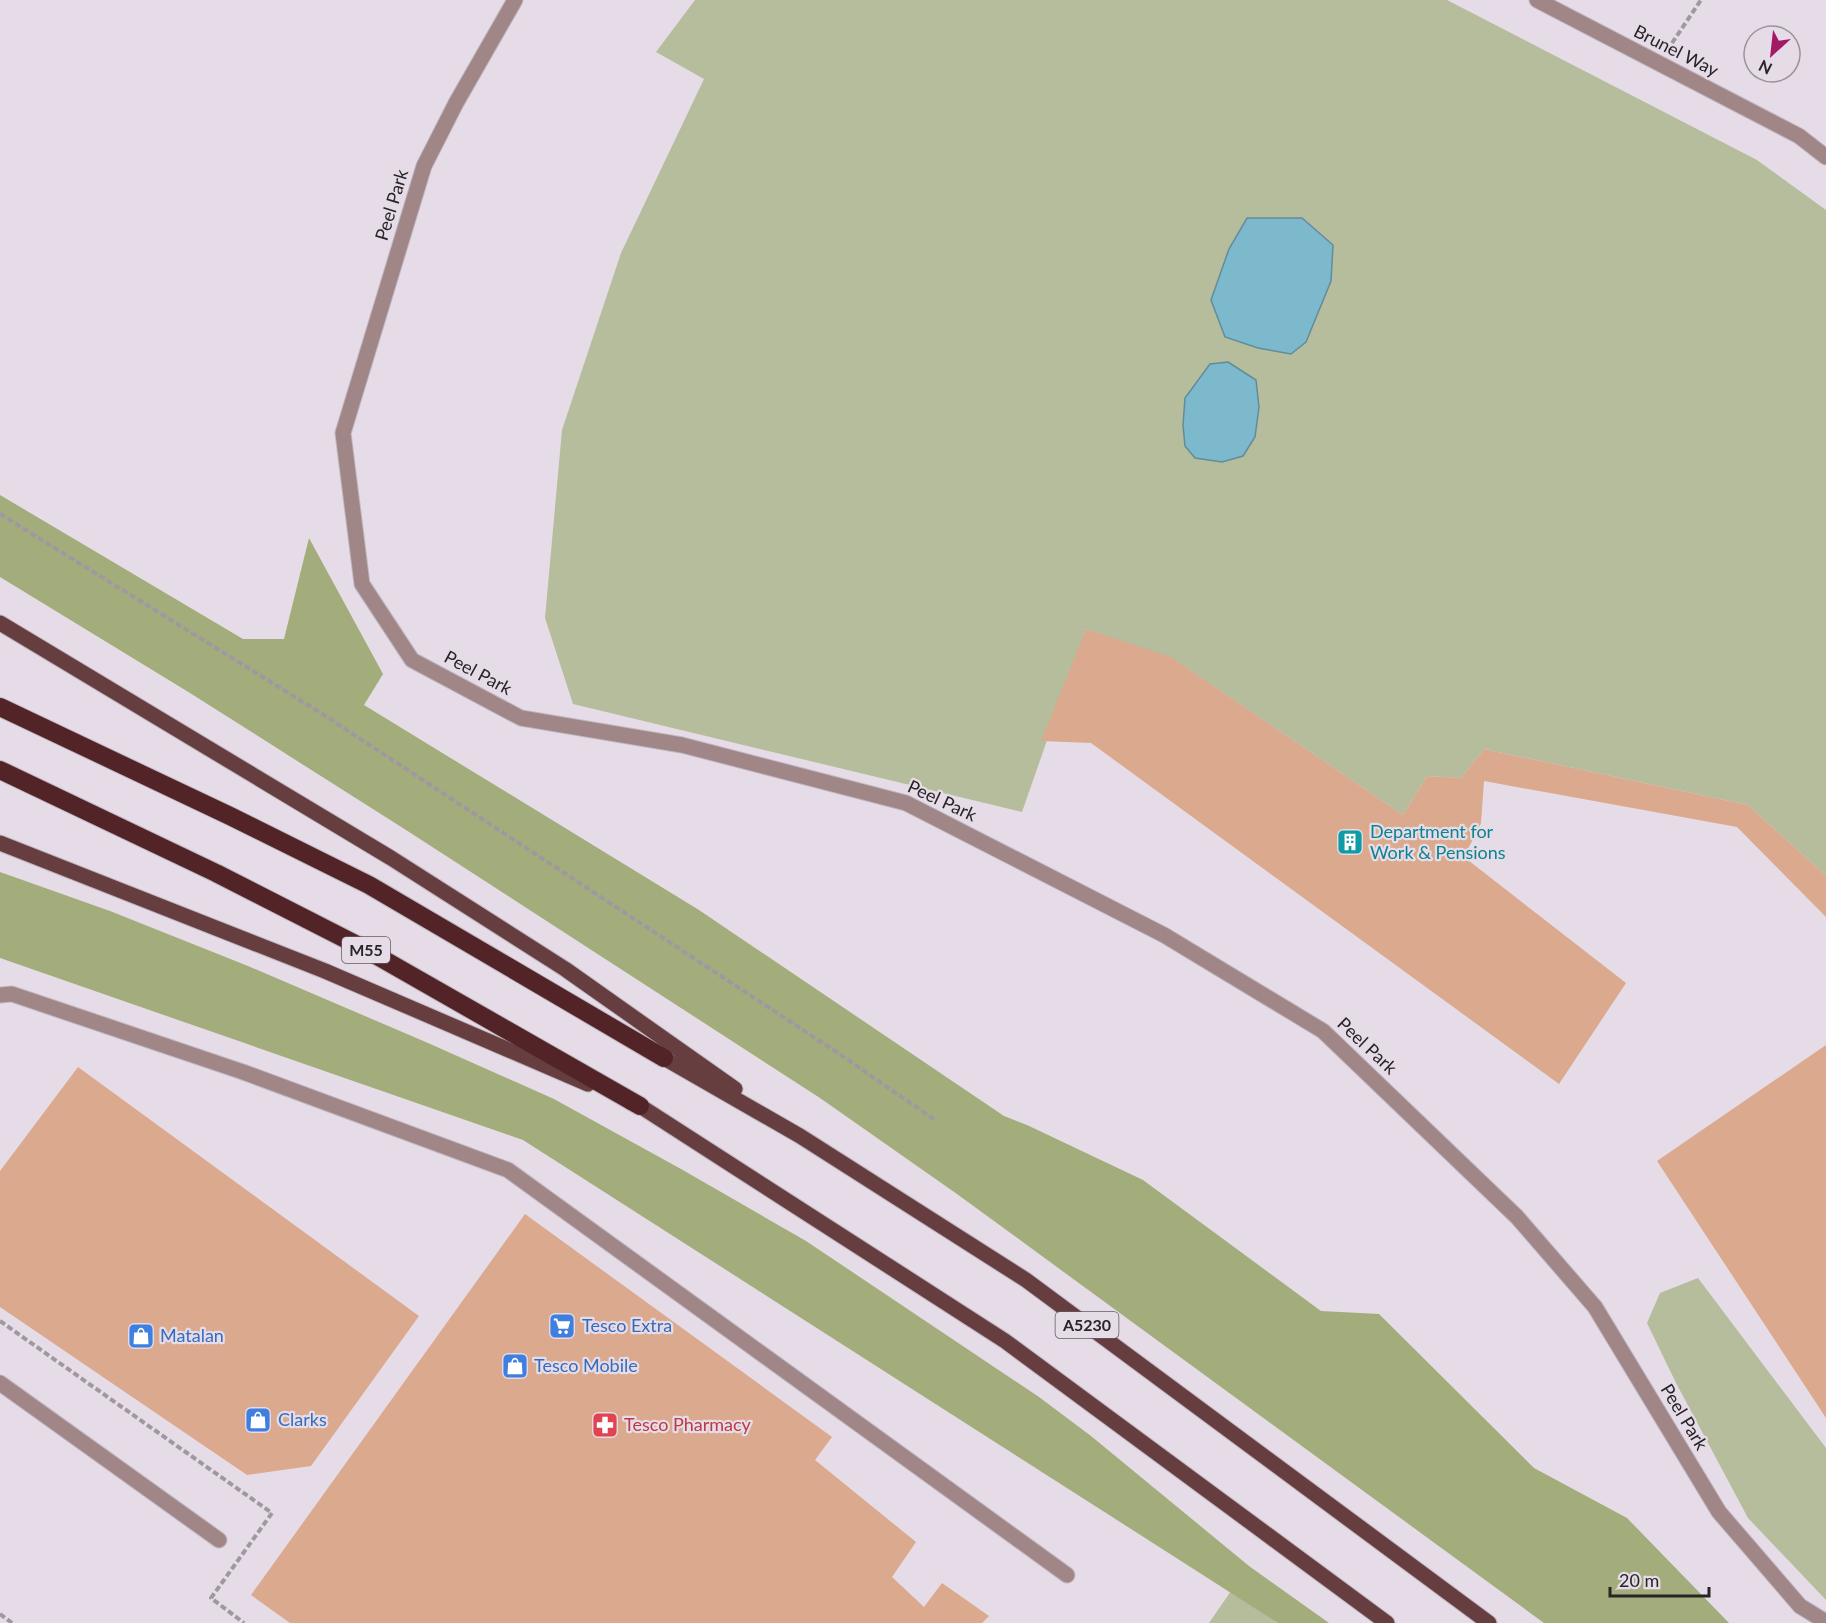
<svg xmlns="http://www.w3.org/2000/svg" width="1826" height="1623" font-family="Lato,sans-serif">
<rect width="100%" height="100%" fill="#e6dce7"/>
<g fill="#b6bd9c">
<path d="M 695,0 L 1447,0 L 1757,160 L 1826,210 L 1826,876 L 1748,805 L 1484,749 L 1461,778 L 1427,776 L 1403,815 L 1178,662 L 1086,629 L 1022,812 L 573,704 L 545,618 L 562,430 L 621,253 L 704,79 L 656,52 Z"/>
<path d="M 1698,1278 L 1826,1448 L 1826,1600 L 1748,1518 L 1676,1383 L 1647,1323 L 1660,1293 Z"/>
<path d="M 1231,1591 L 1278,1623 L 1209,1623 Z"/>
</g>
<g fill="#a3ac7b">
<path d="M 0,495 L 243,639 L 284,639 L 309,538 L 383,674 L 364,705 L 699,910 L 1004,1116 L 1027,1125 L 1143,1180 L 1321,1311 L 1379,1314 L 1534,1468 L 1627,1518 L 1729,1623 L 1544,1623 L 957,1194 L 820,1098 L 406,830 L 190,693 L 0,577 Z"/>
<path d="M 0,872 L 110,911 L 248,966 L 428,1043 L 554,1099 L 681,1169 L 806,1241 L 1039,1397 L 1091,1436 L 1249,1566 L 1329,1623 L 1278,1623 L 523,1140 L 0,958 Z"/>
</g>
<g fill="#7cb9cc" stroke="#638c9b" stroke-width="1.5">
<path d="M 1247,218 L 1302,218 L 1333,245 L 1331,281 L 1306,342 L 1291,354 L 1258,348 L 1225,337 L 1211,300 L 1229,249 Z"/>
<path d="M 1228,362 L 1256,380 L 1259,407 L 1255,437 L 1243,456 L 1222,462 L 1195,458 L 1185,446 L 1183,425 L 1185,398 L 1210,364 Z"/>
</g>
<g fill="#daa98e">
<path d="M 1086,629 L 1171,657 L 1403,815 L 1427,776 L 1461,778 L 1484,749 L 1748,805 L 1826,876 L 1826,917 L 1737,827 L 1484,781 L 1481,823 L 1464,857 L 1626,983 L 1559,1084 L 1091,743 L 1041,741 Z"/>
<path d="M 1826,1045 L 1826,1418 L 1657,1161 Z"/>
<path d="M 78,1067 L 419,1316 L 311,1466 L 247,1475 L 0,1307 L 0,1171 Z"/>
<path d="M 525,1214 L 832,1437 L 815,1460 L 916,1542 L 892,1577 L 924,1607 L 942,1583 L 989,1616 L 982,1623 L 290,1623 L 251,1595 Z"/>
</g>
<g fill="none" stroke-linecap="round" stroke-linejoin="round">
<defs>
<g id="service">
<path d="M 515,0 L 456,103 L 424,166 L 343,433 L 362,584 L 412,660 L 521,718 L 682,745 L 906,803 L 1164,935 L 1323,1031 L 1517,1217 L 1595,1307 L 1719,1512 L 1800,1606 L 1826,1622"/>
<path d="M 0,995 L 12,994 L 243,1072 L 508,1170 L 1067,1575"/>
<path d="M 0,1383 L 219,1540"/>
</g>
<path id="minor" d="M 1537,0 L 1799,136 L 1826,157"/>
<g id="primary">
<path d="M 0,623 L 391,858 L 565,969 L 735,1089"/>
<path d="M 0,843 L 325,971 L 588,1084"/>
<path d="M 664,1058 L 800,1136 L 1026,1280 L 1489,1623"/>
<path d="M 630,1102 L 640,1106 L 1005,1341 L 1387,1623"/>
</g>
<g id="motorway">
<path d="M 0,707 L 230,816 L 369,885 L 664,1058"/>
<path d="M 0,770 L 216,873 L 365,949 L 640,1106"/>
</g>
</defs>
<use href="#service" stroke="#c0b7c1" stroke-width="17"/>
<use href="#minor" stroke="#c0b7c1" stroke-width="17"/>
<use href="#primary" stroke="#c0b7c1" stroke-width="17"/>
<use href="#motorway" stroke="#c0b7c1" stroke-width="20"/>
<g stroke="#a098a1" stroke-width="4" stroke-dasharray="6 3" stroke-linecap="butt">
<path d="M 1672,43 L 1701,0"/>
<path d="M 0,514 L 324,715 L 838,1053 L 935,1120"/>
<path d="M 0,1321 L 272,1513 L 211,1598 L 244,1623"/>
<path d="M 0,1614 L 12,1623"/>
</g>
<use href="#service" stroke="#a08687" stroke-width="15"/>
<use href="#minor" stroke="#a08687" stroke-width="15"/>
<use href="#primary" stroke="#673e40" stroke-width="15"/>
<use href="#motorway" stroke="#522428" stroke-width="18"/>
</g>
<defs>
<symbol id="building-square" viewBox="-11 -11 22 22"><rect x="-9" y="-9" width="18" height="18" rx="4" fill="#0f9aa8" stroke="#e6dce7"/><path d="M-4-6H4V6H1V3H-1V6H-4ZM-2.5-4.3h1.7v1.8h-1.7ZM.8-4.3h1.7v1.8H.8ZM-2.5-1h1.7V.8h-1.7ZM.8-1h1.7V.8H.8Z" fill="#fff"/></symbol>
<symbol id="supermarket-square" viewBox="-11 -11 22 22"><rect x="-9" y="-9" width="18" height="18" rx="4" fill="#3f7fe0" stroke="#e6dce7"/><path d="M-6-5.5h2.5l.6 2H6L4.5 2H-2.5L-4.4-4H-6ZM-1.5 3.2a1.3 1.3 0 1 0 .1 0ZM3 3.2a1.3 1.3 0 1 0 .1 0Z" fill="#fff"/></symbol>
<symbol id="shop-square" viewBox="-11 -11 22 22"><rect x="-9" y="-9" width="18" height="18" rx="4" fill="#3f7fe0" stroke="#e6dce7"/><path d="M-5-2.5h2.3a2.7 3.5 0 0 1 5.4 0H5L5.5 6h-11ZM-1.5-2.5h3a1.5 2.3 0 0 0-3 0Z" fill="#fff"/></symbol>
<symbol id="pharmacy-square" viewBox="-11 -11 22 22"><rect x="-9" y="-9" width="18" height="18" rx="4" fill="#e0444e" stroke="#e6dce7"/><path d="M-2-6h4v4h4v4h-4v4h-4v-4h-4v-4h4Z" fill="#fff"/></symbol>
</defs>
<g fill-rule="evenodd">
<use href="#building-square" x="1335" y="827" width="30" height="30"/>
<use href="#supermarket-square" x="547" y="1311" width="30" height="30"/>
<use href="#shop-square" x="126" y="1321" width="30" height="30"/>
<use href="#shop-square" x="500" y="1351" width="30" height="30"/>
<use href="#shop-square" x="243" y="1405" width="30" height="30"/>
<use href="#pharmacy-square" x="590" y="1410" width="30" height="30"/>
</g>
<g text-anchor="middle" stroke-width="4.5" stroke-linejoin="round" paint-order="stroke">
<g fill="#e6dce7" stroke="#615b61" stroke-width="1.5">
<rect x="342" y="937" width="48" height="26" rx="4.5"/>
<rect x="1055.5" y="1312" width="63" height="26" rx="4.5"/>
</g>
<g font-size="16" font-weight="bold" fill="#282428">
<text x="366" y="956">M55</text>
<text x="1087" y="1331">A5230</text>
</g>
<g font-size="18" fill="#282428" stroke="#e6dce7">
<text transform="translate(1676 51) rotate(27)" y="6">Brunel Way</text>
<text transform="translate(392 205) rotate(-73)" y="6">Peel Park</text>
<text transform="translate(478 673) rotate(28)" y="6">Peel Park</text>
<text transform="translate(942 801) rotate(25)" y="6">Peel Park</text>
<text transform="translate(1367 1046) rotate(43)" y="6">Peel Park</text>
<text transform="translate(1684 1417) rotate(59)" y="6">Peel Park</text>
</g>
<g font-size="18" fill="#0d838f" stroke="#e6dce7" text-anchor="start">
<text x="1370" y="838">Department for<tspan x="1370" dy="21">Work &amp; Pensions</tspan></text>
</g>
<g font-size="18" fill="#366cbe" stroke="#e6dce7" text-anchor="start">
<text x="582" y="1332">Tesco Extra</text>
<text x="160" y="1342">Matalan</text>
<text x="534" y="1372">Tesco Mobile</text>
<text x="278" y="1426">Clarks</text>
</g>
<g font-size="18" fill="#be3a42" stroke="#e6dce7" text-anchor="start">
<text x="624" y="1431">Tesco Pharmacy</text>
</g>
</g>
<g transform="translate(1772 54) rotate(207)"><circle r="28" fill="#e6dce7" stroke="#9a929b" stroke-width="1.5"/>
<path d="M0-4.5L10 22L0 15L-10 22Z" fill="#a21965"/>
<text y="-9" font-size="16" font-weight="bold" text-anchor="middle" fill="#282428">N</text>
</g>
<path d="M1610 1587v9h99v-9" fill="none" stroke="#282428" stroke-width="3"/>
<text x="1619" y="1587" font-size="18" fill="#282428" stroke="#e6dce7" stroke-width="4.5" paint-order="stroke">20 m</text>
</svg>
